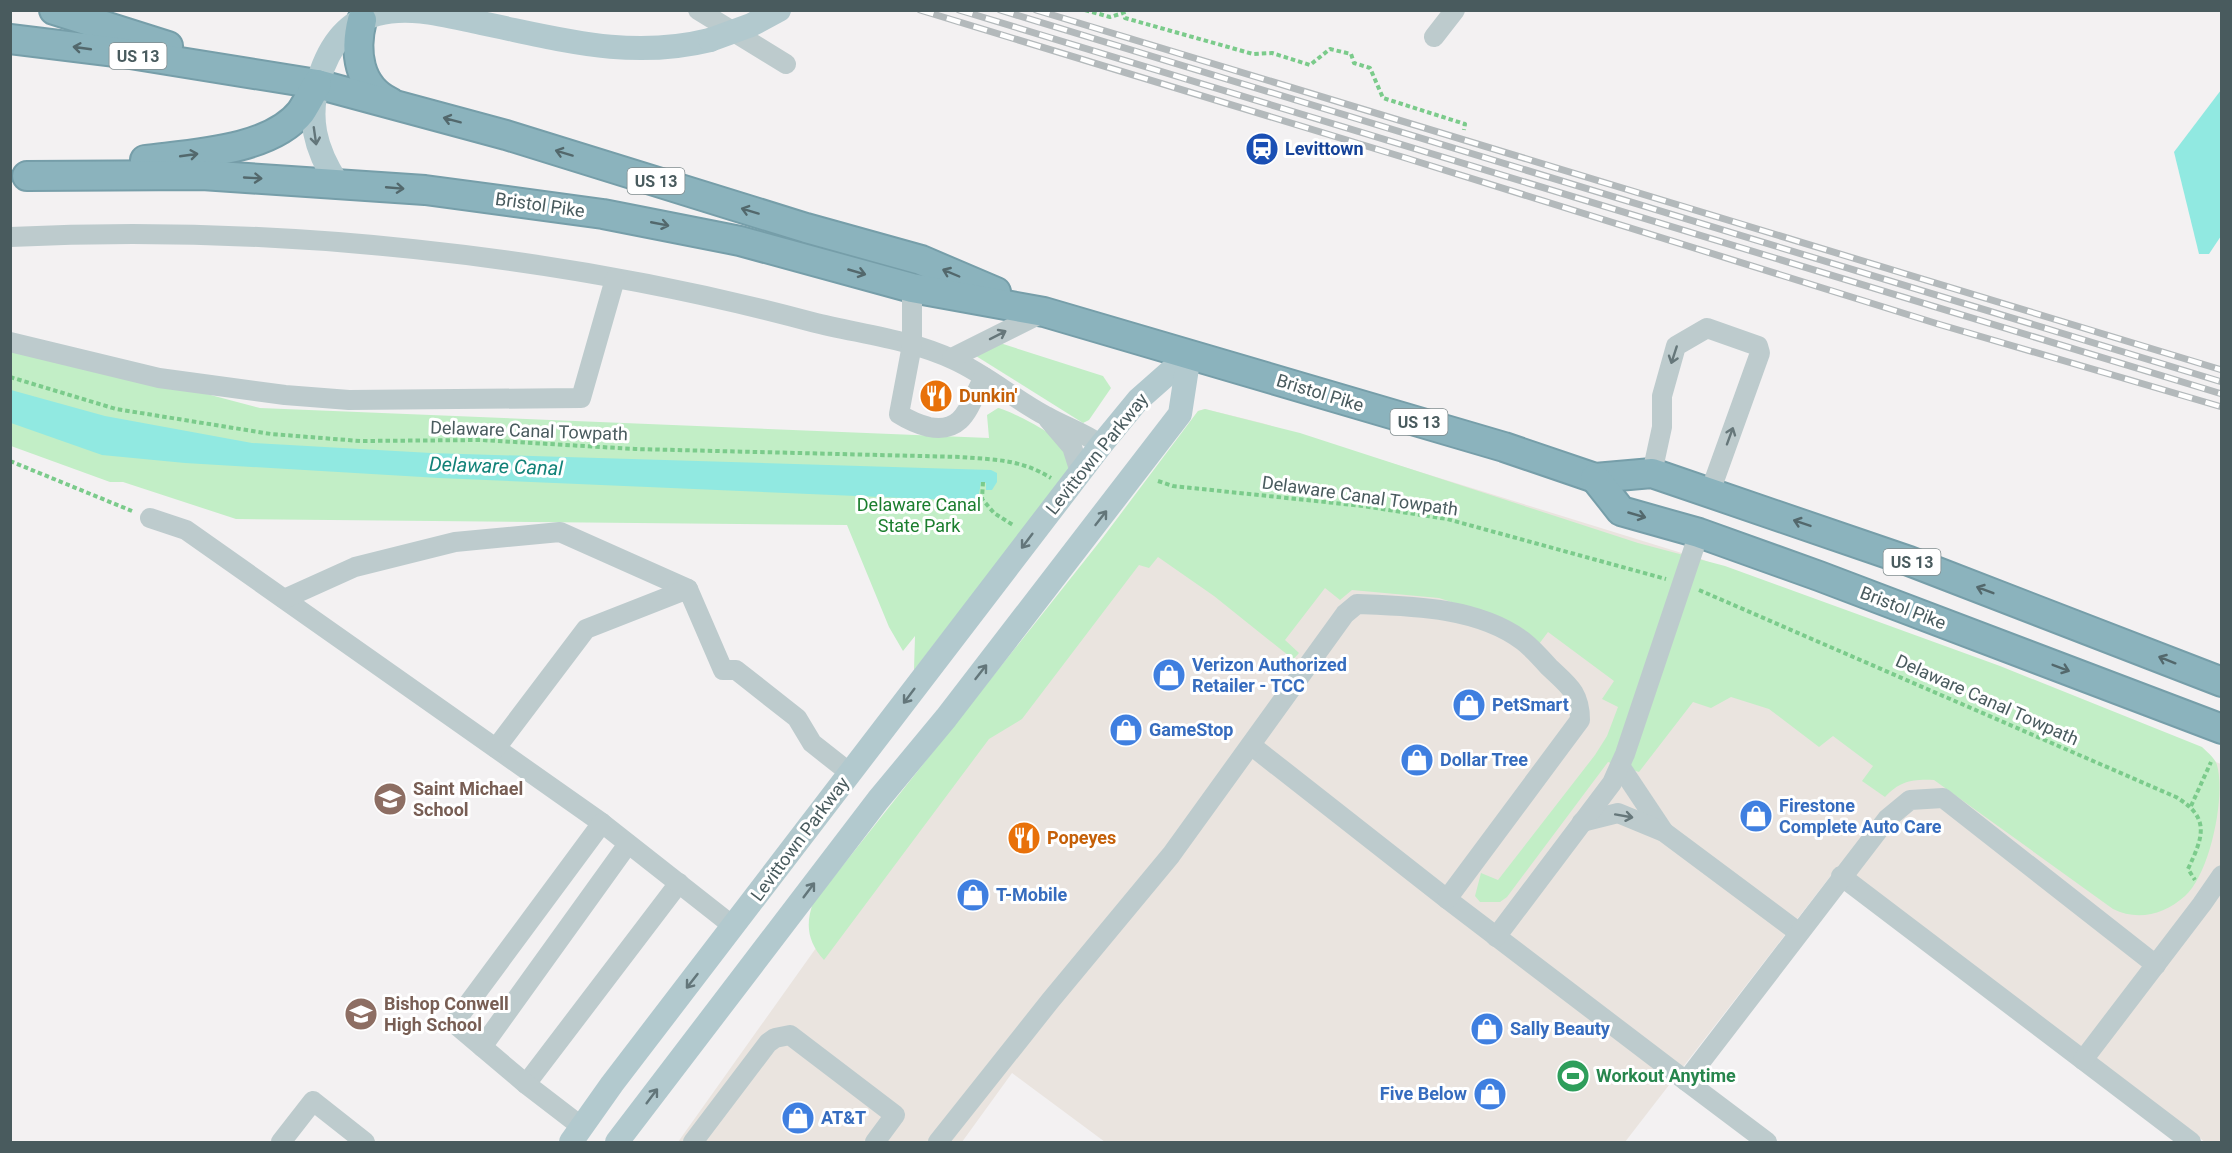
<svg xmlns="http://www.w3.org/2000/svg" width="2232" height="1153" font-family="Roboto,sans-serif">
<rect width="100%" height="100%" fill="#f3f1f2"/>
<path fill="#eae4df" d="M 1205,409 L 1262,423 L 1701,559 L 2221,764 L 2221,1142 L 2205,1142 L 1836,869 L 1625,1142 L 1105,1142 L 1012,1073 L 962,1142 L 678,1142 L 1198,411 Z"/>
<g fill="#c2eec6">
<path d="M 10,342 L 260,408 L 989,438 L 987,415 L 998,408 C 1010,410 1058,436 1064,445 C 1070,455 1070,461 1068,472 L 914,670 L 915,636 L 903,651 L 889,627 L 847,525 L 236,519 L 123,482 L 110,482 L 11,446 Z"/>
<path d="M 1000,343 L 1103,376 L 1111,388 L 1089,420 L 1083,423 L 976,356 Z"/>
<path d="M 1205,409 L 1300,433 L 1638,543 L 1725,566 L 2000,666 L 2202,747 C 2207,752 2215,758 2217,765 C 2226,796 2210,874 2185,896 C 2164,915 2137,921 2113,909 L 1934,780 C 1912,779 1900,781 1885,797 L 1862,781 L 1873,766 L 1833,736 L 1819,747 L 1769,709 L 1731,697 L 1711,708 L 1693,702 L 1639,772 L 1608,762 L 1507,897 L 1500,902 L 1480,902 L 1475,896 L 1481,873 L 1498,880 L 1595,755 L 1607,736 L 1618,707 L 1602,699 L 1614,681 L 1548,632 L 1539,644 L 1485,613 L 1439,598 L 1352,590 L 1340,600 L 1325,588 L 1285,640 L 1299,653 L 1281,673 L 1279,668 L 1289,656 L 1214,596 L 1158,557 L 1149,568 L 1139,565 L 1022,719 L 989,739 L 824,960 C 808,942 805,925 813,903 L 1101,540 L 1198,411 Z"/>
</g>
<g fill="#91e9e1">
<path d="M 2221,90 L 2221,236 L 2209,254 L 2199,254 L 2174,152 Z"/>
<path d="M 11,390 L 105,416 L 252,443 L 431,453 L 991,470 L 997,473 L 997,482 L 992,490 L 986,490 L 986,483 L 981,482 L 979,494 L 974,501 L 439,478 L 185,463 L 102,455 L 11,423 Z"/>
</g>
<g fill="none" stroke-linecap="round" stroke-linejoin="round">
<defs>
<g id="highway">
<path d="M 54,10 L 168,46"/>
<path d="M 362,20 C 354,51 358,87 390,102"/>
<path d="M 10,39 L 124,53 L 317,84 L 506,135 L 806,228 L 921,260 L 996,292"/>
<path d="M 145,160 C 191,154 270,151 301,112 C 307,103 312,93 317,84"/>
<path d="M 27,176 L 202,175 L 425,190 L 603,214 L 740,241 L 912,288 L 1044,312 L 1504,447 L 1595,478 L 1652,473 L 1909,561 L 2222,682"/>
<path d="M 1595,478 L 1621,511 L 1699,533 L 1819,576 L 2222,729"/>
</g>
</defs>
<use href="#highway" stroke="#769ea9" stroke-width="32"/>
<g stroke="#7bcb8b" stroke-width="4" stroke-dasharray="4.5 3" stroke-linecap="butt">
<path d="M 1085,10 L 1110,17 L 1123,13"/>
<path d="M 1123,10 L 1125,18 L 1253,54 L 1272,53 L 1310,65 L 1330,49 L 1351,54 L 1354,63 L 1370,68 L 1383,98 L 1465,124 L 1464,130"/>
<path d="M 10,377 L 116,409 L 271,434 L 360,441 L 481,440 L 635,449 L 961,457 C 996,460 1020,459 1051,478"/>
<path d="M 10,461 L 132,511"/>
<path d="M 1158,481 L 1173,486 L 1363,506 L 1447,519 L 1666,579"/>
<path d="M 983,482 L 982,499 L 994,513 L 1013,525"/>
<path d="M 1699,590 L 2176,797 C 2211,818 2203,837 2188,869 L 2195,880"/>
<path d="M 2191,806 L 2211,762"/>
</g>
<g stroke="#bdcbcd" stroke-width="20">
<path d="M 698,10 L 786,64"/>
<path d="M 1434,37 L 1455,10"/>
<path d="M 10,237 C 271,224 560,254 812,322 C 859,334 910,339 954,360 C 987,375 1014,399 1046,416 C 1065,427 1083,432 1101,445"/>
<path d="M 912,288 L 912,345 L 899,414 C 910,421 917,424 929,427 C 965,434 969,404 984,377"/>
<path d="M 10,342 L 159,378 L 285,395 L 349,400 L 581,398 L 615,279"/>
<path d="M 952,358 L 1044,312"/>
<path d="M 1048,419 L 1072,447 L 1080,472"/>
<path d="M 1652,473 L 1662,427 L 1662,396 L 1676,346 L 1707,328 L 1758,346 L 1760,353 L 1710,492"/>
<path d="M 150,518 L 186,530 L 602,823"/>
<path d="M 284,599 L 355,567 L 455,542 L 560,532 L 688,589"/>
<path d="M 1252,746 L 1447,899 L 1686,1081"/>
<path d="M 496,748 L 586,629 L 688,589 L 723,670 L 736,670 L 797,718 L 812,743 L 850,773"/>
<path d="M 1620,766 L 1664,832"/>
<path d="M 1582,822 L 1618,813 L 1664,832 L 1798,932"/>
<path d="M 1841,876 L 2191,1142"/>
<path d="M 1496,937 L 1612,783 L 1625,754 L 1699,533"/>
<path d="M 482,1047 L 628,844"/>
<path d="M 2083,1060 L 2202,904 L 2222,875"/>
<path d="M 526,1084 L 679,883"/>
<path d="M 582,1127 L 526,1084 L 454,1023 L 602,823 L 733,926"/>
<path d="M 281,1142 L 313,1101 L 365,1142"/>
<path d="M 693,1142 L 768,1043 L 775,1038 L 790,1035 L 895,1115 L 875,1142"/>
<path d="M 938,1142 L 1050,1001 L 1171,855 L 1345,614 L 1357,604 C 1411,606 1478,607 1523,641 C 1532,648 1541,658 1549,667 C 1568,685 1580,692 1580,720 L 1447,899"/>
<path d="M 1767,1142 L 1686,1081 L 1887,819 L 1910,800 L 1943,798 L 2156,965"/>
</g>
<g stroke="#b2c9ce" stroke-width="24">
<path d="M 337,183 C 315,149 307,118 319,79 C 328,49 345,22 377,14 C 411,5 447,16 481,23 C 560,39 629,60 710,40"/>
<path d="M 571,1142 L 612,1084 L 1101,445 L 1138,400 L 1189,355"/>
<path d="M 617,1142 L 878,800 L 946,718 L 1180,414 L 1189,355"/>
</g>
<use href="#highway" stroke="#8bb3bd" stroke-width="28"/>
<defs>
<g id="rail">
<path d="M 920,10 L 1409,159 L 1938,324 L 2222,407"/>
<path d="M 959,10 L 2222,394"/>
<path d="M 1000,10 L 2222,382"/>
<path d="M 1036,10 L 2222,370"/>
</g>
</defs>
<use href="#rail" stroke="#b3b9bb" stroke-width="7"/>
<use href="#rail" stroke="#fff" stroke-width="4.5" stroke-dasharray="14" stroke-linecap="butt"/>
<path stroke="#b2c9ce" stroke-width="24" d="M 710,40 L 751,25 L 779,10"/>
</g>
<defs><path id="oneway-shaft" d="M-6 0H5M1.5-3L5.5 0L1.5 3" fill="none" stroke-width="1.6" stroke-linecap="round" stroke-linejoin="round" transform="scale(1.5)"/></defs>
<g stroke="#53686c">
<use href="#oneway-shaft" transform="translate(82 48) rotate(-172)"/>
<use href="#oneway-shaft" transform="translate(452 120) rotate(-165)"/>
<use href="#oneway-shaft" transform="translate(564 153) rotate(-163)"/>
<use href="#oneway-shaft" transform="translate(189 155) rotate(-8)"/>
<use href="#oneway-shaft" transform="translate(253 178) rotate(3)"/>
<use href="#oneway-shaft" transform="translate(395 188) rotate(5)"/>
<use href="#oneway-shaft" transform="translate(750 211) rotate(-163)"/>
<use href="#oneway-shaft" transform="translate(660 224) rotate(11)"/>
<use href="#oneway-shaft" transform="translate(857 272) rotate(16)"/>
<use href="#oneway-shaft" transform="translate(951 273) rotate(-157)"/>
<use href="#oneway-shaft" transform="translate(1637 515) rotate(16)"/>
<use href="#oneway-shaft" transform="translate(1802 523) rotate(-161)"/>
<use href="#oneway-shaft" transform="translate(1985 590) rotate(-159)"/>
<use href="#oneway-shaft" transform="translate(2167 660) rotate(-158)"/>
<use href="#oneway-shaft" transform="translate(2061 668) rotate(21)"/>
</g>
<g stroke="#63767a">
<use href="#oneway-shaft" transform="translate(315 136) rotate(82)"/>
<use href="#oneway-shaft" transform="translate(1101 518) rotate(-52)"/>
<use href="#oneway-shaft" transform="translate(1027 541) rotate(127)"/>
<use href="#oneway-shaft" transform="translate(981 672) rotate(-52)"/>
<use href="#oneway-shaft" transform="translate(909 696) rotate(127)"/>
<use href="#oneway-shaft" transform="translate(809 890) rotate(-53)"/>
<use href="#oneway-shaft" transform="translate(692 981) rotate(128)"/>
<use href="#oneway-shaft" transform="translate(652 1096) rotate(-53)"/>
</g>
<g stroke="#66777a">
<use href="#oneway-shaft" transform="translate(998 335) rotate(-27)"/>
<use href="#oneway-shaft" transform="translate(1674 355) rotate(108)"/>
<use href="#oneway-shaft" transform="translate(1730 436) rotate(-70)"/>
<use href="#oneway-shaft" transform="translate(1624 816) rotate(10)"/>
</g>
<defs>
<symbol id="station-disc" viewBox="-11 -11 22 22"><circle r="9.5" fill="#1a4fb4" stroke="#fff"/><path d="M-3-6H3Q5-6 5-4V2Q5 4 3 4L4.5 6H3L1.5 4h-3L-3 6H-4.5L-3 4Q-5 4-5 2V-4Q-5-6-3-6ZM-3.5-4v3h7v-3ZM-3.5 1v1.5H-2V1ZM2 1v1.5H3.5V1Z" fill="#fff"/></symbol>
<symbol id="restaurant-disc" viewBox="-11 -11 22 22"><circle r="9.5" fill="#e8710a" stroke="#fff"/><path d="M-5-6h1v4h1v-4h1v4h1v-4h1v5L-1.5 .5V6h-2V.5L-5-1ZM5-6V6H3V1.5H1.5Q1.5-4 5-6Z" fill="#fff"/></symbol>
<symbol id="shop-disc" viewBox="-11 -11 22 22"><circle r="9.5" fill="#3f7fe0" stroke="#fff"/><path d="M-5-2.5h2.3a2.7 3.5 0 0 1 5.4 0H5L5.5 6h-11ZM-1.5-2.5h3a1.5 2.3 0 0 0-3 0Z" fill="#fff"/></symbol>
<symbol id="school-disc" viewBox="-11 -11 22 22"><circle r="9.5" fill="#8d6e63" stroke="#fff"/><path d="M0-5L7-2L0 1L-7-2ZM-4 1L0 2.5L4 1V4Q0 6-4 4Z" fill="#fff"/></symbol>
<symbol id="stadium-disc" viewBox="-11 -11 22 22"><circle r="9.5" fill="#2e9e5b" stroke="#fff"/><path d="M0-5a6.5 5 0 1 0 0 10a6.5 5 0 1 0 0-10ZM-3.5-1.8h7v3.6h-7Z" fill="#fff"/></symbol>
</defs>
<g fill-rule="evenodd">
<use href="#station-disc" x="1243" y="130" width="38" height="38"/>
<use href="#restaurant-disc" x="917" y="377" width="38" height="38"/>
<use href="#shop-disc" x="1150" y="656" width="38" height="38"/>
<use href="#shop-disc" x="1450" y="686" width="38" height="38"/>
<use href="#shop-disc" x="1107" y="711" width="38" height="38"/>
<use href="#shop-disc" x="1398" y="741" width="38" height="38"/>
<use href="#school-disc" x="371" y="780" width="38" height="38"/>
<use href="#shop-disc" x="1737" y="797" width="38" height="38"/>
<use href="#restaurant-disc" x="1005" y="819" width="38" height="38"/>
<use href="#shop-disc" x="954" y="876" width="38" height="38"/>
<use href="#school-disc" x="342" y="995" width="38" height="38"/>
<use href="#shop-disc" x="1468" y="1010" width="38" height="38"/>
<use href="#stadium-disc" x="1554" y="1057" width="38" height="38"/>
<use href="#shop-disc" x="1471" y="1075" width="38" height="38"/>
<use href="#shop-disc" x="779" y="1099" width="38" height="38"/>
</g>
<g text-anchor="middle" stroke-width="6" stroke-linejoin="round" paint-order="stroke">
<g fill="#fff" stroke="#808c8e" stroke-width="1.5">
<rect x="109.5" y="43" width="57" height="26" rx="4.5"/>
<rect x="627.5" y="168" width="57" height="26" rx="4.5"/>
<rect x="1390.5" y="409" width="57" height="26" rx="4.5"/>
<rect x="1883.5" y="549" width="57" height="26" rx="4.5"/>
</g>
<g font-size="16" font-weight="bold" fill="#495b5e">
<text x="138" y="62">US 13</text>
<text x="656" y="187">US 13</text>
<text x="1419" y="428">US 13</text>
<text x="1912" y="568">US 13</text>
</g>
<g font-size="18" font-weight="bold" fill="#164399" stroke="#fff" text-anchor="start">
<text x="1285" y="155">Levittown</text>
</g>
<g font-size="18" fill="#495b5e" stroke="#fff">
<text transform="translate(540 205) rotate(8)" y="6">Bristol Pike</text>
<text transform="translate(1320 393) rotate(17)" y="6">Bristol Pike</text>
<text transform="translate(529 431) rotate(2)" y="6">Delaware Canal Towpath</text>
<text transform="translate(1097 454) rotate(-51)" y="6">Levittown Parkway</text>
<text transform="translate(1360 496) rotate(8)" y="6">Delaware Canal Towpath</text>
<text transform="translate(1903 608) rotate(21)" y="6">Bristol Pike</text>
<text transform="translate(1987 700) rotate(24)" y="6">Delaware Canal Towpath</text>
<text transform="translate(800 839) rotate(-53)" y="6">Levittown Parkway</text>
</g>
<g font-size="18" font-weight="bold" fill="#c56008" stroke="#fff" text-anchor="start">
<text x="959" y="402">Dunkin'</text>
<text x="1047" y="844">Popeyes</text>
</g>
<g font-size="18" fill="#1b7e2e" stroke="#fff">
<text x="919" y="511">Delaware Canal<tspan x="919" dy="21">State Park</tspan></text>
</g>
<g font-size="18" font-weight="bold" fill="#366cbe" stroke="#fff" text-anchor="start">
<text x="1192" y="671">Verizon Authorized<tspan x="1192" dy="21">Retailer - TCC</tspan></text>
<text x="1492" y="711">PetSmart</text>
<text x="1149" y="736">GameStop</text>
<text x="1440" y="766">Dollar Tree</text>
<text x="1779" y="812">Firestone<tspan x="1779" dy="21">Complete Auto Care</tspan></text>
<text x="996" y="901">T-Mobile</text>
<text x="1510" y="1035">Sally Beauty</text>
<text x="1467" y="1100" text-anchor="end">Five Below</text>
<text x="821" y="1124">AT&amp;T</text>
</g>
<g font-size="18" font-weight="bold" fill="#785e54" stroke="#fff" text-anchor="start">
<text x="413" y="795">Saint Michael<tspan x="413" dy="21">School</tspan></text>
<text x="384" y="1010">Bishop Conwell<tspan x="384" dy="21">High School</tspan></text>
</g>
<g font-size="18" font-weight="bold" fill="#27864d" stroke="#fff" text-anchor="start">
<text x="1596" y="1082">Workout Anytime</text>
</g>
<g font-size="20" font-style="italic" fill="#128278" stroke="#fff">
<text transform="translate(496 466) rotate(2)" y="7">Delaware Canal</text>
</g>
</g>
<rect width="2232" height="1153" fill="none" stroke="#495b5e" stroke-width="24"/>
</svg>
